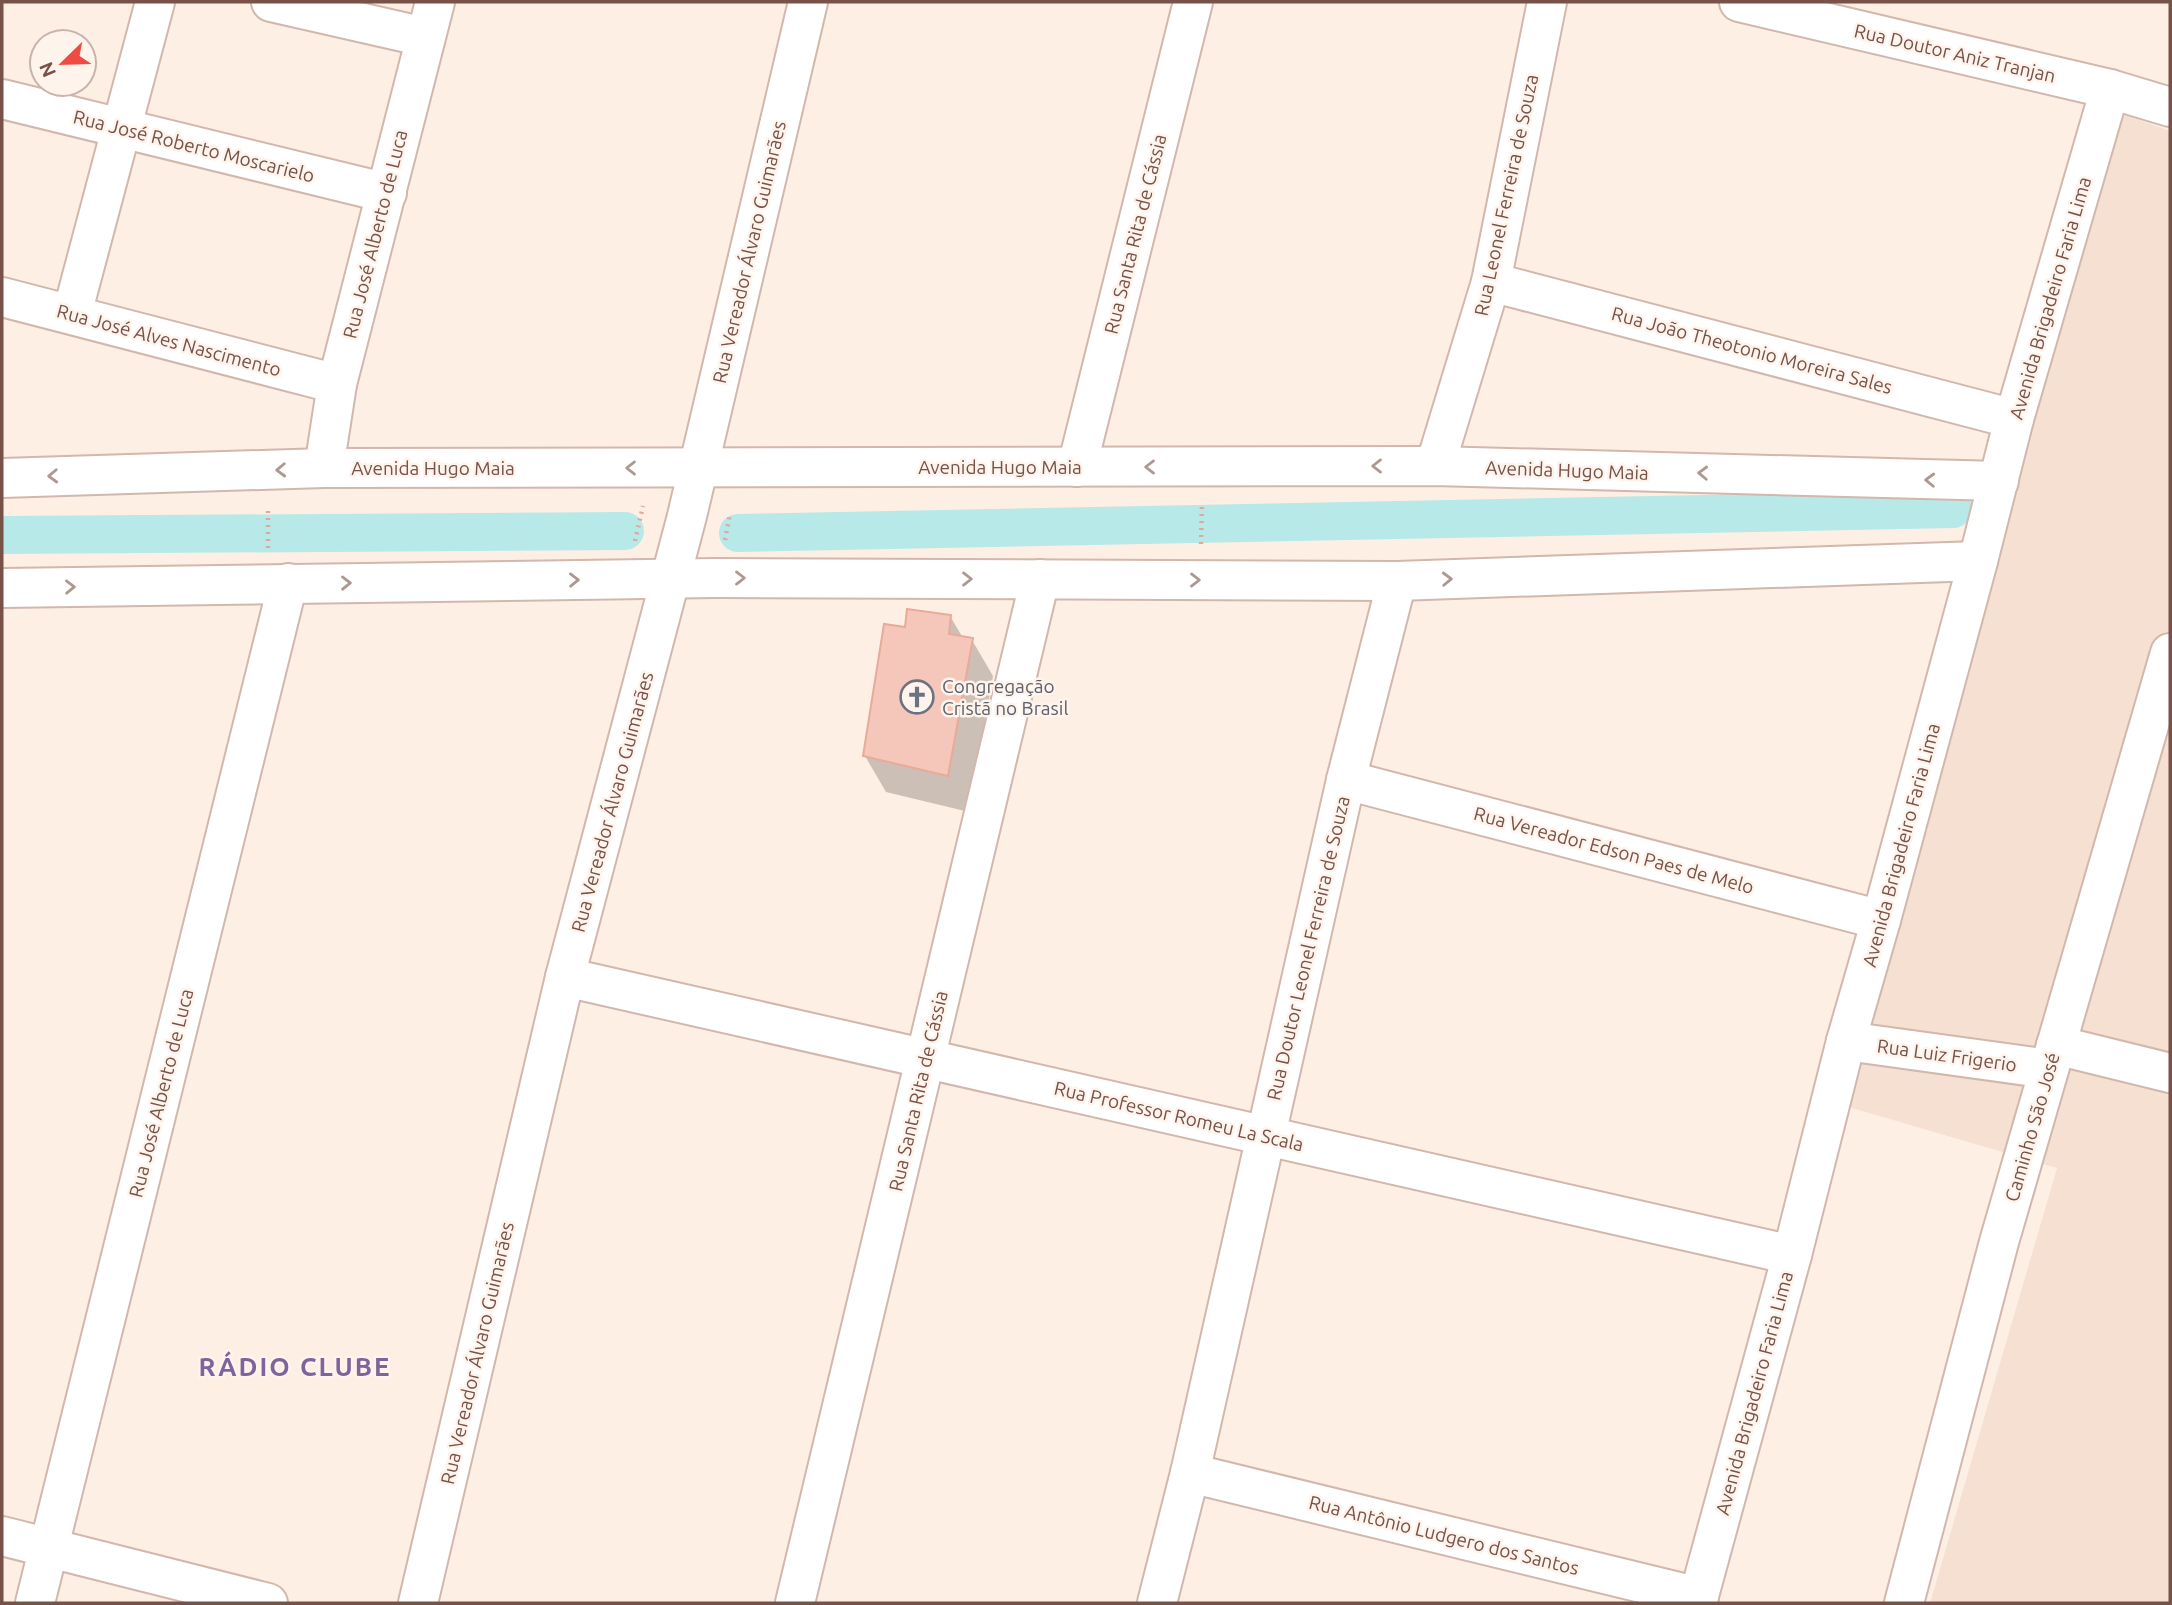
<svg xmlns="http://www.w3.org/2000/svg" width="2172" height="1605" font-family="Ubuntu,sans-serif">
<rect width="100%" height="100%" fill="#feefe4"/>
<path fill="#f6e0d2" d="M 2109,109 L 2170,131 L 2170,1603 L 1930,1603 L 2057,1168 L 1828,1101 Z"/>
<path fill="#0003" d="M 950,616 L 963,638 L 972,640 L 993,676 L 969,812 L 886,792 L 865,756 L 906,629 Z"/>
<g fill="none" stroke-linecap="round" stroke-linejoin="round">
<g stroke="#b7e9e8" stroke-width="38">
<path d="M 738,533 L 1953,509"/>
<path d="M 2,535 L 625,531"/>
</g>
</g>
<path fill="#f5c7ba" stroke="#e9aa99" stroke-width="2" d="M 907,609 L 951,615 L 949,634 L 973,638 L 948,776 L 863,756 L 884,624 L 905,627 Z"/>
<g fill="none" stroke-linecap="round" stroke-linejoin="round">
<defs>
<g id="minor">
<path d="M 271,2 L 425,37"/>
<path d="M 1739,2 L 2110,89 L 2170,107"/>
<path d="M 2,99 L 387,193"/>
<path d="M 1491,282 L 2014,419"/>
<path d="M 2,297 L 337,384"/>
<path d="M 72,314 L 155,2"/>
<path d="M 1435,466 L 1491,282 L 1547,2"/>
<path d="M 1077,467 L 1193,2"/>
<path d="M 324,468 L 337,384 L 435,2"/>
<path d="M 2,478 L 324,468 L 1435,466 L 1999,481"/>
<path d="M 2,588 L 716,578 L 1397,581 L 1978,561"/>
<path d="M 1346,780 L 1881,920"/>
<path d="M 565,977 L 1792,1255"/>
<path d="M 1846,1041 L 2049,1069"/>
<path d="M 2056,1045 L 2170,1073"/>
<path d="M 1190,1473 L 1699,1597"/>
<path d="M 2,1536 L 268,1603"/>
<path d="M 35,1603 L 288,583"/>
<path d="M 418,1603 L 565,977 L 687,516 L 808,2"/>
<path d="M 795,1603 L 1040,579"/>
<path d="M 1157,1603 L 1190,1473 L 1346,780 L 1397,581"/>
<path d="M 1697,1603 L 1792,1255 L 1846,1041 L 1881,920 L 1978,561 L 2014,419 L 2110,89"/>
<path d="M 1904,1603 L 1999,1242 L 2170,653"/>
</g>
</defs>
<use href="#minor" stroke="#d2b7ac" stroke-width="42"/>
<g stroke="#daaa9d" stroke-width="4.5" stroke-dasharray="2 5" stroke-linecap="butt">
<path d="M 725,540 L 730,514"/>
<path d="M 635,541 L 643,506"/>
<path d="M 1201,544 L 1202,504"/>
<path d="M 268,548 L 268,507"/>
</g>
<use href="#minor" stroke="#fff" stroke-width="38"/>
</g>
<defs><path id="oneway-chevron" d="M-2-3.5L2.5 0L-2 3.5" fill="none" stroke-width="1.6" stroke-linecap="round" stroke-linejoin="round" transform="scale(1.75)"/></defs>
<g stroke="#ae9791">
<use href="#oneway-chevron" transform="translate(1377 466) rotate(180)"/>
<use href="#oneway-chevron" transform="translate(1150 467) rotate(-180)"/>
<use href="#oneway-chevron" transform="translate(631 468) rotate(-180)"/>
<use href="#oneway-chevron" transform="translate(281 470) rotate(178)"/>
<use href="#oneway-chevron" transform="translate(1703 473) rotate(-178)"/>
<use href="#oneway-chevron" transform="translate(53 476) rotate(178)"/>
<use href="#oneway-chevron" transform="translate(1930 480) rotate(-178)"/>
<use href="#oneway-chevron" transform="translate(740 578)"/>
<use href="#oneway-chevron" transform="translate(967 579)"/>
<use href="#oneway-chevron" transform="translate(1447 579) rotate(-2)"/>
<use href="#oneway-chevron" transform="translate(574 580) rotate(-1)"/>
<use href="#oneway-chevron" transform="translate(1195 580)"/>
<use href="#oneway-chevron" transform="translate(346 583) rotate(-1)"/>
<use href="#oneway-chevron" transform="translate(70 587) rotate(-1)"/>
</g>
<defs>
<symbol id="church-ring" viewBox="-11 -11 22 22"><circle r="9.5" fill="#fff4ec" stroke="#6b7280" stroke-width="1.5"/><path d="M-1.2-6h2.4v3.5h3.3v2.4h-3.3V6h-2.4V-.1h-3.3v-2.4h3.3Z" fill="#6b7280"/></symbol>
</defs>
<g fill-rule="evenodd">
<use href="#church-ring" x="898" y="678" width="38" height="38"/>
</g>
<g text-anchor="middle" stroke-width="5" stroke-linejoin="round" paint-order="stroke">
<g font-size="19" fill="#785148" stroke="#fff4ec">
<text transform="translate(1955 53) rotate(13)" y="7">Rua Doutor Aniz Tranjan</text>
<text transform="translate(194 146) rotate(14)" y="7">Rua José Roberto Moscarielo</text>
<text transform="translate(1506 195) rotate(-78)" y="7">Rua Leonel Ferreira de Souza</text>
<text transform="translate(375 234) rotate(-76)" y="7">Rua José Alberto de Luca</text>
<text transform="translate(1135 234) rotate(-76)" y="7">Rua Santa Rita de Cássia</text>
<text transform="translate(749 252) rotate(-77)" y="7">Rua Vereador Álvaro Guimarães</text>
<text transform="translate(2050 298) rotate(-74)" y="7">Avenida Brigadeiro Faria Lima</text>
<text transform="translate(169 340) rotate(15)" y="7">Rua José Alves Nascimento</text>
<text transform="translate(1752 350) rotate(15)" y="7">Rua João Theotonio Moreira Sales</text>
<text x="1000" y="474">Avenida Hugo Maia</text>
<text x="433" y="475">Avenida Hugo Maia</text>
<text transform="translate(1567 470) rotate(2)" y="7">Avenida Hugo Maia</text>
<text transform="translate(612 802) rotate(-75)" y="7">Rua Vereador Álvaro Guimarães</text>
<text transform="translate(1901 845) rotate(-75)" y="7">Avenida Brigadeiro Faria Lima</text>
<text transform="translate(1614 850) rotate(15)" y="7">Rua Vereador Edson Paes de Melo</text>
<text transform="translate(1308 948) rotate(-77)" y="7">Rua Doutor Leonel Ferreira de Souza</text>
<text transform="translate(1947 1055) rotate(8)" y="7">Rua Luiz Frigerio</text>
<text transform="translate(918 1091) rotate(-77)" y="7">Rua Santa Rita de Cássia</text>
<text transform="translate(161 1093) rotate(-76)" y="7">Rua José Alberto de Luca</text>
<text transform="translate(1179 1116) rotate(13)" y="7">Rua Professor Romeu La Scala</text>
<text transform="translate(2032 1127) rotate(-74)" y="7">Caminho São José</text>
<text transform="translate(477 1353) rotate(-77)" y="7">Rua Vereador Álvaro Guimarães</text>
<text transform="translate(1754 1393) rotate(-75)" y="7">Avenida Brigadeiro Faria Lima</text>
<text transform="translate(1444 1535) rotate(14)" y="7">Rua Antônio Ludgero dos Santos</text>
</g>
<g font-size="19" fill="#5b616d" stroke="#fff4ec" text-anchor="start">
<text x="942" y="693">Congregação<tspan x="942" dy="22">Cristã no Brasil</tspan></text>
</g>
<g font-size="26" font-weight="bold" letter-spacing="2" fill="#7f639c" stroke="#fff4ec">
<text x="295" y="1376">RÁDIO CLUBE</text>
</g>
</g>
<rect width="2172" height="1605" fill="none" stroke="#785148" stroke-width="7"/>
<g transform="translate(63 63) rotate(247)"><circle r="33" fill="#fff4ec" stroke="#c9b3aa" stroke-width="2"/>
<path d="M0-5L12 26L0 18L-12 26Z" fill="#ef4b42"/>
<text y="-10" font-size="19" font-weight="bold" text-anchor="middle" fill="#785148">N</text>
</g>
</svg>
